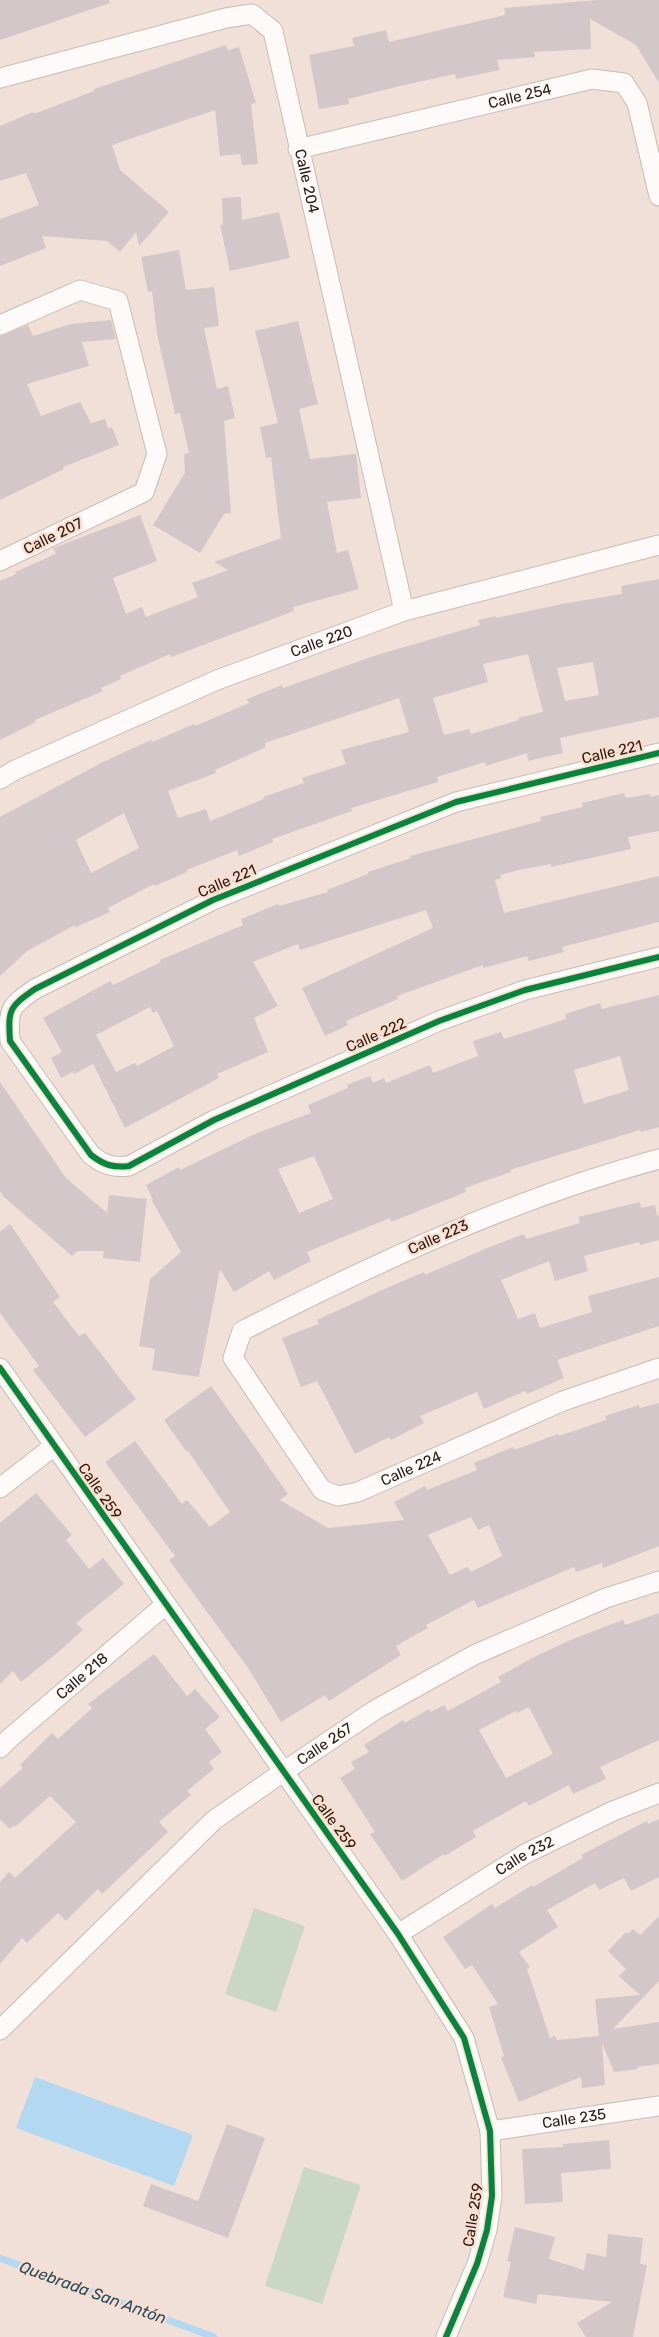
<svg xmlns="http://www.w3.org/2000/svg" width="659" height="2337" font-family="Rubik,sans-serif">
<rect width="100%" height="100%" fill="#f0e0d8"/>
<g fill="#cad7c5">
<path d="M 254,1908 L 305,1926 L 276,2012 L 225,1994 Z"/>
<path d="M 304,2167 L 361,2185 L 322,2304 L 265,2286 Z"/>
</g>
<path fill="#b2d9f1" d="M 35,2077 L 193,2135 L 174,2186 L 16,2128 Z"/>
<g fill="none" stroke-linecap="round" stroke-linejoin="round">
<path stroke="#b2d9f1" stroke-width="7" d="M 0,2258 L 214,2337"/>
</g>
<g fill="#d4c7ca" fill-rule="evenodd">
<path d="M 0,0 L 109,0 L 110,3 L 0,40 Z"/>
<path d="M 598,0 L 659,0 L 659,83 L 636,45 L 590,19 L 591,49 L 534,52 L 535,57 L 497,60 L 500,70 L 456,79 L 455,74 L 400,86 L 348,99 L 349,104 L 319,109 L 309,55 L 354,46 L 352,38 L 386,30 L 389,42 L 505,15 L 504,8 Z"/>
<path d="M 226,45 L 228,50 L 239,47 L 256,103 L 251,104 L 258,164 L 242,165 L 240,154 L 220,156 L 215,110 L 112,145 L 120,170 L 169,212 L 139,246 L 136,232 L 120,252 L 107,241 L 42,236 L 46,248 L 0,266 L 0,219 L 39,205 L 26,173 L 0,181 L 0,126 L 33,112 L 34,114 L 94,91 L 94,89 Z"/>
<path d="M 241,197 L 242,220 L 279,212 L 290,258 L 230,271 L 220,225 L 223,224 L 222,198 Z"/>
<path d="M 179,250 L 186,290 L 214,287 L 219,326 L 204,328 L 217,389 L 228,386 L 235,418 L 224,421 L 231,513 L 224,514 L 200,553 L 153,525 L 185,473 L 184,454 L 189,453 L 180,413 L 175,414 L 157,334 L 152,291 L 148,292 L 141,257 Z"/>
<path d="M 111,320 L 116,339 L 82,342 L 89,366 L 27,384 L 41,416 L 80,402 L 91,423 L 105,419 L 108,429 L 112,427 L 119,445 L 63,467 L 64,469 L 0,500 L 0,336 L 28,325 L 33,336 L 71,324 Z"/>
<path d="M 298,321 L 318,404 L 299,409 L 310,459 L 356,454 L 361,498 L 327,502 L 337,553 L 348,550 L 359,589 L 293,607 L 294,611 L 171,657 L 170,654 L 120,676 L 121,679 L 101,688 L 103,691 L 35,720 L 36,722 L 0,740 L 0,581 L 16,574 L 15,572 L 56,554 L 53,548 L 56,547 L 140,515 L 157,561 L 113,578 L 126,614 L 142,607 L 146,617 L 198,597 L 192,583 L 228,570 L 214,562 L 281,538 L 271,457 L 266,458 L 260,427 L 278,423 L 255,331 Z"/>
<path d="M 659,579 L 659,717 L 560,738 L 563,753 L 528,761 L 527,753 L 486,766 L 485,762 L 437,777 L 438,782 L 351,808 L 352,811 L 272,839 L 273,842 L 239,856 L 237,850 L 187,870 L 187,872 L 155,886 L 154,884 L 108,908 L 110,912 L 76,927 L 75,925 L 27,951 L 0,976 L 0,817 L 103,762 L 151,740 L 152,742 L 194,724 L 195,726 L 249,703 L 247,699 L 282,685 L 283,688 L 377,655 L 480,625 L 478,620 L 496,616 L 496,618 L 562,604 L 622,594 L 621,586 ZM 528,654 L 543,712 L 518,718 L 519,720 L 471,734 L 469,729 L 444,735 L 433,698 L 488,682 L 483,664 ZM 593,662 L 599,695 L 565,701 L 557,668 ZM 399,698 L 409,732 L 341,750 L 346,764 L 302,778 L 304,783 L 263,797 L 264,799 L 210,821 L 206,809 L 178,818 L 168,791 L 216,773 L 215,770 L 266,747 L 265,743 ZM 124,813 L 139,848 L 91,873 L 76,840 Z"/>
<path d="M 624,793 L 626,798 L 650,794 L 650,797 L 659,795 L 659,831 L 628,837 L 631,849 L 551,867 L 551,864 L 519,870 L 500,875 L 501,878 L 495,880 L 504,913 L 659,876 L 659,922 L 562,947 L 564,952 L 529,961 L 527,956 L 483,968 L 483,965 L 397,996 L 398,999 L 346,1021 L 348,1025 L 325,1036 L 302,988 L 433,928 L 426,910 L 300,950 L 298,944 L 253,962 L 278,1006 L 254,1018 L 268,1052 L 217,1074 L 219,1078 L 125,1128 L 93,1064 L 74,1074 L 72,1072 L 61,1078 L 51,1058 L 62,1052 L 43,1018 L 110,981 L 113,985 L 161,962 L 160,960 L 243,925 L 241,919 L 278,904 L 279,906 L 328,892 L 327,890 L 368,874 L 368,872 L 411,858 L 410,856 L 541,821 L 540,817 L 583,807 L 582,803 ZM 150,1007 L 153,1013 L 157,1011 L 174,1046 L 137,1066 L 135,1063 L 116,1072 L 96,1035 Z"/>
<path d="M 659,995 L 659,1127 L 641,1132 L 640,1130 L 510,1170 L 511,1172 L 465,1188 L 466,1192 L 391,1222 L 390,1218 L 348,1235 L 307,1252 L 311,1261 L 274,1280 L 269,1271 L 234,1292 L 220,1269 L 199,1377 L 152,1370 L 155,1349 L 139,1346 L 150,1279 L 181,1252 L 151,1199 L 153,1200 L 146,1185 L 179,1167 L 180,1170 L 257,1133 L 311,1113 L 308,1105 L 348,1088 L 347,1085 L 370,1076 L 373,1083 L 384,1078 L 386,1083 L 430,1065 L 433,1073 L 478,1056 L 473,1041 L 501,1032 L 504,1039 L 566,1019 L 565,1014 L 600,1003 L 602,1009 ZM 620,1056 L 629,1090 L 584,1104 L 574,1070 ZM 314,1156 L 333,1199 L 299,1213 L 278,1169 Z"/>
<path d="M 0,1082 L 66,1178 L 107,1213 L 109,1195 L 147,1199 L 140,1262 L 103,1258 L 104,1251 L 77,1251 L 72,1256 L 4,1197 L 0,1191 Z"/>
<path d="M 640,1202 L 641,1208 L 655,1205 L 657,1216 L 659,1215 L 659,1240 L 640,1245 L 639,1242 L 584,1256 L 588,1271 L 555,1281 L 549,1261 L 501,1280 L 518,1319 L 535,1313 L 540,1328 L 592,1312 L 588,1296 L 659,1277 L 659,1326 L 557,1360 L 564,1378 L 527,1394 L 525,1391 L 484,1409 L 477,1392 L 420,1416 L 424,1423 L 391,1440 L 389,1437 L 355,1454 L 317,1381 L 301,1387 L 282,1338 L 319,1324 L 317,1320 L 382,1290 L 424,1272 L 425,1275 L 487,1248 L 524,1234 L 526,1239 L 580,1223 L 578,1217 Z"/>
<path d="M 10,1224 L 60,1297 L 53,1302 L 79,1336 L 85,1333 L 136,1399 L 85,1437 L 33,1370 L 39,1366 L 0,1313 L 0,1232 Z"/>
<path d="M 211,1386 L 288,1494 L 280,1500 L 328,1528 L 404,1520 L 394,1502 L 425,1486 L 427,1490 L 477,1470 L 474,1463 L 513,1447 L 514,1450 L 558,1434 L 559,1436 L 606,1420 L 605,1416 L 639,1405 L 640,1408 L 659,1403 L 659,1546 L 603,1568 L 602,1563 L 576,1572 L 574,1567 L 478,1608 L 474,1600 L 426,1625 L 428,1628 L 396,1646 L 401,1655 L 329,1701 L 325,1695 L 281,1722 L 248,1668 L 169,1560 L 175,1556 L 105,1462 L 135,1441 L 182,1504 L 187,1500 L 210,1527 L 230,1512 L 188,1451 L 186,1451 L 164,1420 ZM 471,1517 L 478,1530 L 489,1525 L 502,1556 L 471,1572 L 467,1567 L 450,1575 L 428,1535 Z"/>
<path d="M 36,1493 L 72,1535 L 66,1540 L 89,1569 L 103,1558 L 124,1584 L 76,1623 L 83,1630 L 57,1653 L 21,1682 L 13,1671 L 0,1684 L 0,1523 Z"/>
<path d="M 659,1613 L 659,1740 L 600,1767 L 606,1779 L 573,1794 L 569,1785 L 529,1806 L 526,1801 L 473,1831 L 476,1837 L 445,1856 L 444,1854 L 402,1881 L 370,1834 L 375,1832 L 340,1778 L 355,1769 L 351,1762 L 369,1752 L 364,1745 L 403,1720 L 405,1723 L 429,1709 L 431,1712 L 444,1705 L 448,1711 L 501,1682 L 498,1677 L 536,1656 L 573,1639 L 623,1620 L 625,1625 ZM 529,1707 L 553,1754 L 506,1778 L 479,1730 L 516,1711 L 517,1713 Z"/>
<path d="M 154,1654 L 187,1696 L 195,1689 L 220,1717 L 205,1729 L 222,1752 L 209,1762 L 214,1769 L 187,1791 L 191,1795 L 159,1822 L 168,1832 L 102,1894 L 98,1889 L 66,1921 L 58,1913 L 27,1943 L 22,1938 L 0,1964 L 0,1882 L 9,1872 L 15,1878 L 76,1822 L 50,1796 L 15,1827 L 14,1825 L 10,1829 L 0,1819 L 0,1788 L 23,1768 L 20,1765 L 52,1733 L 58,1739 L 92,1708 L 88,1704 Z"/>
<path d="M 659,1819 L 659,1877 L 631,1891 L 624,1878 L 599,1890 L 595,1883 L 547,1910 L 558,1927 L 519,1952 L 530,1967 L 527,1969 L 550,2038 L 555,2036 L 557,2040 L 599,2036 L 595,1999 L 640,1995 L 619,1976 L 626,1969 L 608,1951 L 626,1932 L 628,1934 L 633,1929 L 640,1935 L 659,1916 L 659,1981 L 613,2029 L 659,2022 L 659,2064 L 637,2067 L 638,2069 L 614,2072 L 602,2043 L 605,2085 L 582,2088 L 581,2077 L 519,2102 L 501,2058 L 504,2056 L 489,2007 L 498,2004 L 472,1965 L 465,1969 L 443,1937 L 492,1904 L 495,1908 L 532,1885 L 533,1887 L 583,1858 L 581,1855 L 647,1821 L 648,1824 Z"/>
<path d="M 227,2124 L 265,2138 L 228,2238 L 143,2206 L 151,2184 L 198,2201 Z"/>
<path d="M 609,2140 L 611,2169 L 561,2173 L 563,2202 L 525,2204 L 522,2149 L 563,2147 L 563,2144 Z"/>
<path d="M 515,2227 L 555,2237 L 549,2259 L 584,2270 L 587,2253 L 606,2257 L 608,2234 L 643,2238 L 640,2264 L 647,2265 L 633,2337 L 586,2337 L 577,2323 L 612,2302 L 538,2294 L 536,2304 L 503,2297 L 511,2262 L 507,2261 Z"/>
</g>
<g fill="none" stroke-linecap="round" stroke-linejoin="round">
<defs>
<g id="street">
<path id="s1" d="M 0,78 L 226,18 L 252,14 L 273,31 L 404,611"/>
<path id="s2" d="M 298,149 L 592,79 L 624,83 L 637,103 L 659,196"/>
<path d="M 0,325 L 80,290 L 118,301 L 157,454 L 144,492 L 0,561"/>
<path d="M 659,753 L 456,802 L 213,900 L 35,989 C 9,1007 8,1009 10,1041 L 91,1155 C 104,1165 113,1168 129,1166 L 214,1120 L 439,1021 L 525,990 L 659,957"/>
<path id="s3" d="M 0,779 L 15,770 L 217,680 L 404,611 L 659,545"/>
<path id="s4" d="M 659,1159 C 512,1199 377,1262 242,1331 L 233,1358 L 322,1490 L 338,1496 L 358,1492 L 563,1401 L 659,1368"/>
<path d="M 0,1368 L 398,1934 L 464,2038 L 490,2131 L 492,2196 L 487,2230 L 477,2264 L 446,2337"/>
<path d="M 0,1488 L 54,1446"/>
<path id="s5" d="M 0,1748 L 11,1737 L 165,1605"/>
<path id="s6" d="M 398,1934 L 525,1854 L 613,1811 L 659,1793"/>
<path id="s7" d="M 0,2030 L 214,1820 L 283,1772 L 375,1710 L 474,1655 L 606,1598 L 659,1581"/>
<path id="s8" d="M 490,2131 L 659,2106"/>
</g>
</defs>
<use href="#street" stroke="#c9bcb4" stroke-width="21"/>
<use href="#street" stroke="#fdfaf9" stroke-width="19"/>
<defs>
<g id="cycleway">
<path d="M 659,753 L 456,802 L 213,900 L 35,989 C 9,1007 8,1009 10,1041 L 91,1155 C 104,1165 113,1168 129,1166 L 214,1120 L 439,1021 L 525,990 L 659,957"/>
<path d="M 0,1368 L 398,1934 L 464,2038 L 490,2131 L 492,2196 L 487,2230 L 477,2264 L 446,2337"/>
</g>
</defs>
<use href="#cycleway" stroke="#fbddcd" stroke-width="9"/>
<use href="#cycleway" stroke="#00873e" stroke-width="6"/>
</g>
<g text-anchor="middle" stroke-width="4.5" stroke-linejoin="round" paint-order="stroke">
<g font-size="15" fill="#291c15" stroke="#fbddcd">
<text dy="5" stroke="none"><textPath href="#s2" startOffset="228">Calle 254</textPath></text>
<text dy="5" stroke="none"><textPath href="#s1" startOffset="441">Calle 204</textPath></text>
<text transform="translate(53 536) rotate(-26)" y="5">Calle 207</text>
<text dy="5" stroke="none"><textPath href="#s3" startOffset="350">Calle 220</textPath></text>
<text transform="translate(612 752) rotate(-13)" y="5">Calle 221</text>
<text transform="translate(227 881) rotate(-23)" y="5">Calle 221</text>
<text transform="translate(376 1035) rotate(-24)" y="5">Calle 222</text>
<text transform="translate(438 1237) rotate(-24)" y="5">Calle 223</text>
<text dy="5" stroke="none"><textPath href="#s4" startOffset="735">Calle 224</textPath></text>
<text transform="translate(100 1491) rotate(55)" y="5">Calle 259</text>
<text dy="5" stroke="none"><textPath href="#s5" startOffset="109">Calle 218</textPath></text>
<text dy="5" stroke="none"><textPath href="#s7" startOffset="434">Calle 267</textPath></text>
<text transform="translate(334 1822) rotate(54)" y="5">Calle 259</text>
<text dy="5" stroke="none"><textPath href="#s6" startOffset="149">Calle 232</textPath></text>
<text dy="5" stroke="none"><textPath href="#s8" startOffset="85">Calle 235</textPath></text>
<text transform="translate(473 2215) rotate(-81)" y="5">Calle 259</text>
</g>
<g font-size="16" font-style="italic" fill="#1c4c66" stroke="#fbddcd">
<text transform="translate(93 2292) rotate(20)" y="6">Quebrada San Antón</text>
</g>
</g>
</svg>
